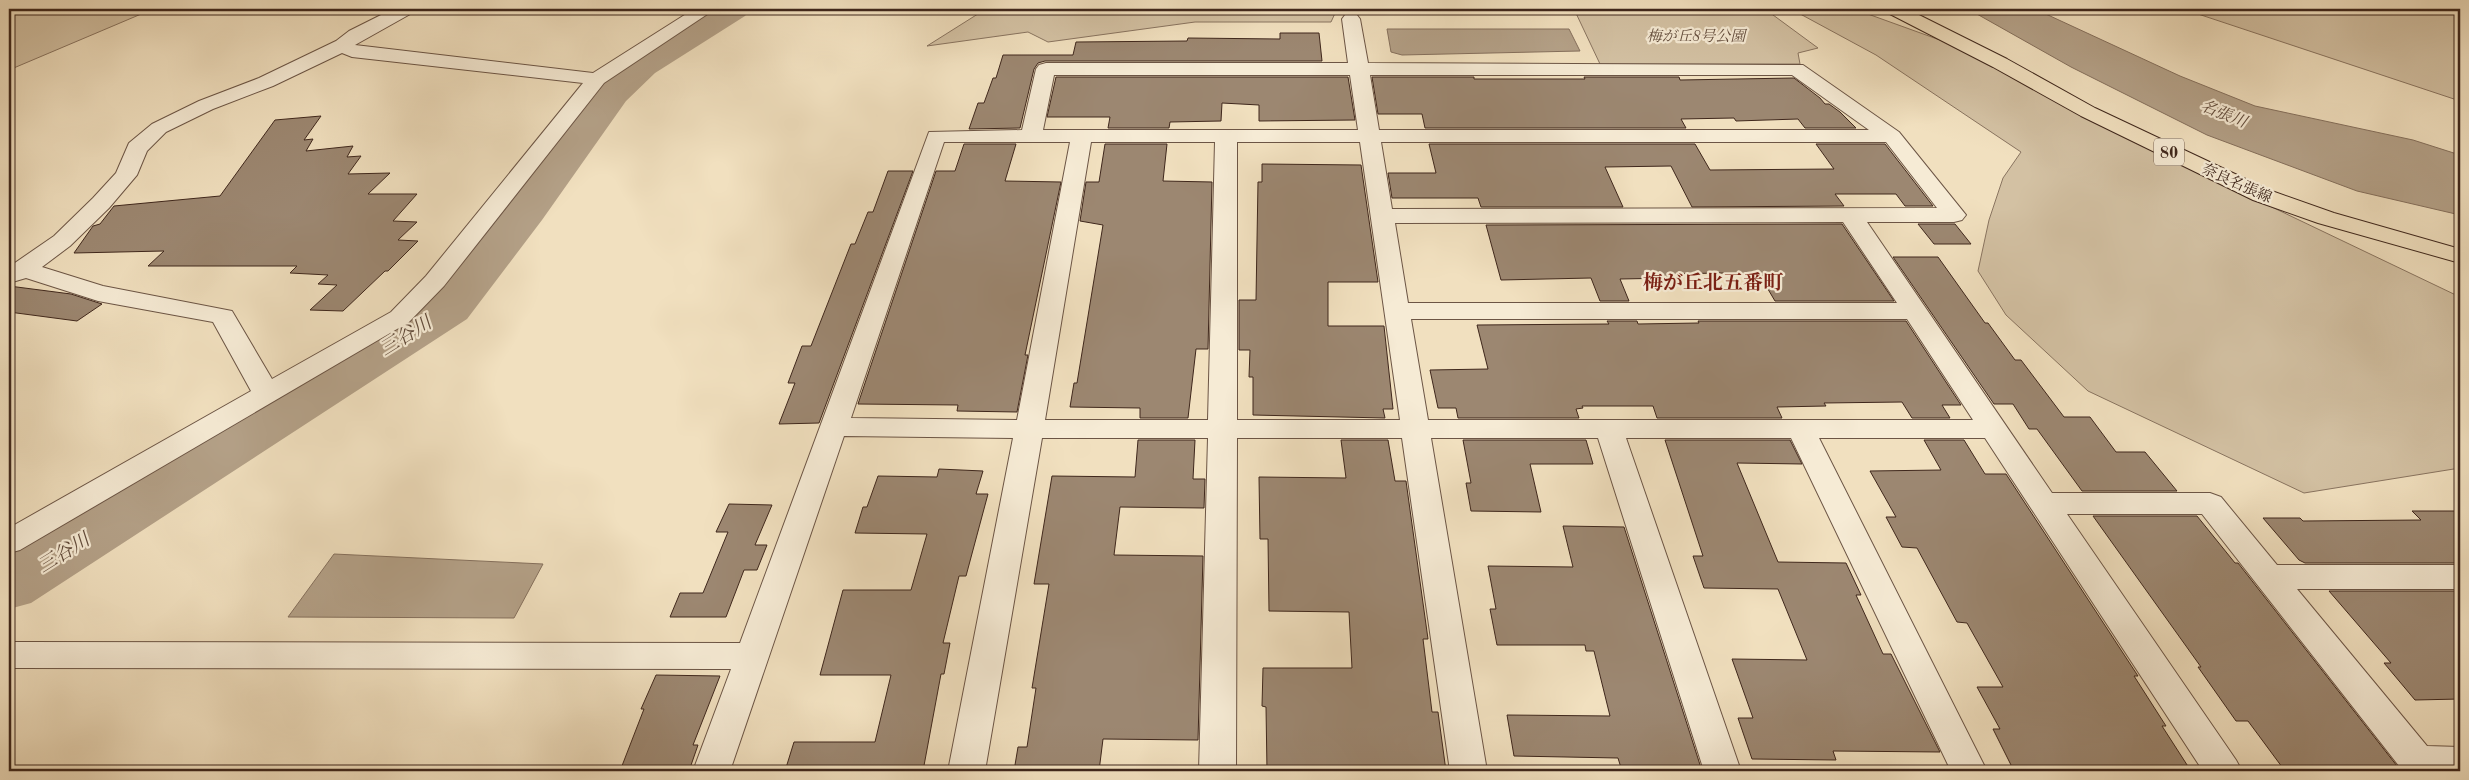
<svg xmlns="http://www.w3.org/2000/svg" width="2469" height="780" font-family="'Old Standard TT','Noto Serif JP',serif">
<rect width="100%" height="100%" fill="#f1e0bf"/>
<filter id="stains"><feTurbulence type="fractalNoise" baseFrequency=".004" numOctaves="4"/><feColorMatrix values="0 0 0 0 .2 0 0 0 0 .09 0 0 0 0 .02 0 0 0 .5 -.17"/></filter>
<radialGradient id="worn" r=".72"><stop offset=".6" stop-color="#630" stop-opacity="0"/><stop offset="1" stop-color="#630" stop-opacity=".3"/></radialGradient>
<g fill="#d3c1a3" stroke="#897460">
<path d="M 9,9 L 153,9 L 9,70 Z"/>
<path d="M 1000,9 L 1337,9 L 1331,22 L 1195,22 L 1048,42 L 1028,32 L 927,46 L 981,12 Z"/>
<path d="M 1574,9 L 1762,9 L 1769,12 L 1818,48 L 1798,53 L 1800,64 L 1600,64 Z"/>
<path d="M 1791,9 L 1854,9 L 1951,44 L 2184,165 L 2460,297 L 2460,468 L 2304,493 L 2088,391 L 2006,315 L 1978,271 L 1989,220 L 2003,178 L 2021,152 L 1876,55 Z"/>
<path d="M 2183,9 L 2460,9 L 2460,101 Z"/>
</g>
<g fill="#b4a188" stroke="#85705d">
<path d="M 1968,9 L 2035,9 L 2180,76 L 2255,106 L 2413,140 L 2460,155 L 2460,215 L 2357,191 L 2207,135 L 2071,67 Z"/>
<path d="M 1387,29 L 1569,29 L 1580,51 L 1402,55 L 1391,52 Z"/>
<path d="M 334,554 L 543,564 L 514,618 L 288,617 Z"/>
</g>
<g fill="none" stroke-linecap="round" stroke-linejoin="round">
<path fill="#b4a188" fill-rule="evenodd" d="M 709,9 L 751,9 L 745,16 L 655,73 L 626,101 L 542,220 L 467,319 L 31,603 L 9,609 L 9,556 L 431,297 L 510,200 L 598,85 L 629,57 Z"/>
</g>
<g fill="#9c8771" stroke="#3f271c">
<path d="M 1280,33 L 1319,33 L 1322,61 L 1045,61 L 1038,63 L 1034,69 L 1020,128 L 969,129 L 978,103 L 984,103 L 993,78 L 996,78 L 1003,55 L 1073,55 L 1076,42 L 1187,41 L 1188,38 L 1280,39 Z"/>
<path d="M 1056,77 L 1348,77 L 1355,120 L 1259,121 L 1259,105 L 1222,103 L 1221,121 L 1170,122 L 1169,128 L 1108,128 L 1110,117 L 1047,117 Z"/>
<path d="M 1372,77 L 1474,77 L 1474,79 L 1585,79 L 1584,77 L 1679,77 L 1680,80 L 1794,78 L 1820,98 L 1825,104 L 1829,104 L 1840,112 L 1856,128 L 1805,128 L 1798,119 L 1736,121 L 1734,118 L 1681,119 L 1686,128 L 1425,128 L 1422,114 L 1378,114 Z"/>
<path d="M 321,116 L 304,140 L 313,139 L 306,151 L 353,146 L 347,157 L 361,156 L 348,174 L 390,173 L 368,194 L 417,194 L 393,221 L 417,222 L 398,240 L 418,241 L 388,271 L 385,271 L 343,311 L 310,310 L 337,285 L 318,284 L 328,275 L 290,273 L 297,266 L 148,266 L 164,251 L 74,253 L 93,226 L 100,224 L 114,206 L 220,196 L 275,120 Z"/>
<path d="M 964,144 L 1016,144 L 1005,181 L 1061,182 L 1025,355 L 1028,355 L 1017,412 L 957,411 L 958,405 L 858,404 L 936,171 L 955,171 Z"/>
<path d="M 1105,144 L 1167,144 L 1163,181 L 1212,182 L 1208,349 L 1196,349 L 1188,418 L 1140,418 L 1140,408 L 1070,407 L 1074,383 L 1077,383 L 1103,225 L 1080,221 L 1086,182 L 1099,182 Z"/>
<path d="M 1429,144 L 1695,144 L 1710,170 L 1834,169 L 1816,144 L 1885,144 L 1933,206 L 1905,206 L 1896,194 L 1835,194 L 1844,206 L 1692,207 L 1671,166 L 1605,167 L 1623,207 L 1481,207 L 1478,198 L 1392,198 L 1388,173 L 1436,173 Z"/>
<path d="M 1262,164 L 1361,165 L 1378,282 L 1328,282 L 1328,326 L 1384,326 L 1393,409 L 1383,409 L 1385,418 L 1253,415 L 1253,377 L 1249,377 L 1250,350 L 1239,350 L 1239,300 L 1256,300 L 1258,182 L 1262,182 Z"/>
<path d="M 888,171 L 913,171 L 819,423 L 779,424 L 795,383 L 788,383 L 802,346 L 811,346 L 851,244 L 855,244 L 868,212 L 873,212 Z"/>
<path d="M 1842,224 L 1894,301 L 1775,301 L 1759,274 L 1719,273 L 1670,274 L 1672,278 L 1620,279 L 1629,301 L 1600,301 L 1591,278 L 1501,280 L 1486,225 Z"/>
<path d="M 1918,224 L 1955,224 L 1971,244 L 1934,244 Z"/>
<path d="M 1893,257 L 1938,257 L 1985,323 L 1988,323 L 2015,360 L 2021,360 L 2064,417 L 2090,417 L 2116,452 L 2145,452 L 2177,491 L 2082,491 L 2037,429 L 2029,429 L 2013,404 L 1994,404 Z"/>
<path d="M 9,286 L 71,294 L 102,304 L 77,321 L 9,312 Z"/>
<path d="M 1607,321 L 1637,321 L 1638,324 L 1699,323 L 1698,321 L 1906,321 L 1961,405 L 1942,405 L 1950,418 L 1912,418 L 1902,402 L 1824,403 L 1826,406 L 1777,407 L 1782,418 L 1657,418 L 1653,406 L 1582,406 L 1583,408 L 1576,409 L 1579,418 L 1458,418 L 1456,408 L 1438,408 L 1430,370 L 1488,369 L 1477,325 L 1609,324 Z"/>
<path d="M 1138,440 L 1195,440 L 1193,479 L 1205,479 L 1204,508 L 1120,507 L 1114,555 L 1203,556 L 1198,740 L 1103,739 L 1099,771 L 1014,771 L 1018,747 L 1027,747 L 1036,688 L 1032,688 L 1049,584 L 1034,584 L 1052,476 L 1135,477 Z"/>
<path d="M 1341,440 L 1388,440 L 1395,481 L 1406,481 L 1428,639 L 1423,639 L 1432,712 L 1438,712 L 1446,771 L 1267,771 L 1266,707 L 1262,706 L 1263,668 L 1352,668 L 1349,612 L 1269,611 L 1268,539 L 1260,539 L 1259,477 L 1346,478 Z"/>
<path d="M 1463,440 L 1586,440 L 1593,464 L 1530,464 L 1541,512 L 1471,511 L 1466,483 L 1471,483 Z"/>
<path d="M 1665,440 L 1790,440 L 1802,464 L 1737,463 L 1778,562 L 1846,563 L 1861,595 L 1856,595 L 1883,654 L 1891,654 L 1940,752 L 1833,751 L 1836,760 L 1752,759 L 1738,718 L 1753,718 L 1732,659 L 1807,660 L 1778,589 L 1704,588 L 1693,556 L 1703,556 Z"/>
<path d="M 1924,440 L 1964,440 L 1985,474 L 2006,474 L 2138,676 L 2134,676 L 2166,726 L 2162,726 L 2191,771 L 2014,771 L 1993,729 L 2000,729 L 1977,687 L 2003,687 L 1967,623 L 1957,622 L 1917,548 L 1902,547 L 1886,517 L 1896,517 L 1870,471 L 1941,470 Z"/>
<path d="M 939,469 L 983,471 L 976,494 L 988,494 L 966,576 L 959,576 L 943,643 L 950,643 L 944,674 L 941,674 L 923,771 L 785,771 L 794,742 L 875,742 L 891,675 L 820,675 L 843,590 L 911,590 L 927,534 L 855,533 L 863,507 L 867,507 L 878,476 L 937,477 Z"/>
<path d="M 729,504 L 772,505 L 755,545 L 767,545 L 757,570 L 744,570 L 726,617 L 670,617 L 680,593 L 703,593 L 728,532 L 716,532 Z"/>
<path d="M 2412,511 L 2460,511 L 2460,563 L 2305,563 L 2299,560 L 2263,518 L 2300,518 L 2303,521 L 2421,520 Z"/>
<path d="M 2093,516 L 2197,516 L 2235,563 L 2238,563 L 2401,771 L 2285,771 L 2248,721 L 2236,721 L 2198,667 L 2201,667 Z"/>
<path d="M 1563,526 L 1624,527 L 1702,771 L 1622,771 L 1618,758 L 1514,756 L 1507,715 L 1610,716 L 1594,651 L 1586,651 L 1585,645 L 1497,645 L 1490,609 L 1496,609 L 1488,566 L 1573,567 Z"/>
<path d="M 2329,591 L 2460,591 L 2460,699 L 2415,700 L 2384,663 L 2391,663 Z"/>
<path d="M 656,675 L 720,676 L 693,745 L 698,745 L 689,771 L 620,771 L 644,709 L 641,709 Z"/>
</g>
<g fill="none" stroke-linecap="round" stroke-linejoin="round">
<defs>
<g id="street">
<path d="M 393,9 L 415,9 L 412,13 L 355,45 L 593,73 L 694,9 L 715,9 L 604,83 L 444,286 L 409,322 L 20,550 L 9,553 L 9,528 L 251,391 L 213,322 L 98,301 L 26,278 L 9,283 L 9,267 L 54,236 L 93,198 L 116,173 L 129,143 L 152,124 L 199,101 L 259,78 L 336,41 L 349,31 ZM 342,53 L 352,57 L 583,83 L 426,276 L 391,312 L 272,379 L 232,311 L 103,286 L 42,267 L 70,246 L 109,208 L 137,175 L 147,151 L 166,132 L 213,109 L 273,86 Z"/>
<path d="M 1351,14 L 1357,15 L 1360,19 L 1368,63 L 1803,65 L 1899,132 L 1966,215 L 1962,220 L 1954,222 L 1867,222 L 2052,493 L 2210,493 L 2221,497 L 2277,565 L 2460,565 L 2460,589 L 2297,589 L 2427,746 L 2460,747 L 2460,771 L 2403,771 L 2202,514 L 2067,514 L 2236,760 L 2242,771 L 2203,771 L 1985,438 L 1819,438 L 1987,771 L 1951,771 L 1791,438 L 1626,438 L 1741,771 L 1704,771 L 1598,438 L 1431,438 L 1487,771 L 1450,771 L 1402,438 L 1237,438 L 1236,771 L 1199,771 L 1208,438 L 1042,438 L 985,771 L 948,771 L 1013,438 L 844,436 L 730,771 L 693,771 L 731,669 L 9,668 L 9,642 L 740,643 L 929,132 L 1022,130 L 1036,69 L 1039,65 L 1046,63 L 1348,63 L 1342,19 L 1345,15 ZM 1054,75 L 1350,75 L 1358,130 L 1043,130 ZM 1370,75 L 1792,75 L 1869,130 L 1379,130 ZM 944,142 L 1070,142 L 1017,420 L 851,418 ZM 1091,142 L 1215,142 L 1208,420 L 1045,420 ZM 1237,142 L 1360,142 L 1400,420 L 1237,420 ZM 1381,142 L 1886,142 L 1937,208 L 1392,209 ZM 1843,222 L 1897,303 L 1408,303 L 1395,223 ZM 1411,319 L 1907,319 L 1973,420 L 1428,420 Z"/>
</g>
<path id="primary" d="M 1885,9 L 1907,9 L 2007,59 L 2095,108 L 2269,190 L 2334,213 L 2460,249 L 2460,263 L 2318,223 L 2253,200 L 2081,116 L 1993,67 L 1888,13 Z"/>
</defs>
<use href="#street" stroke="#6c5545" stroke-width="2"/>
<use href="#primary" stroke="#3f271c" stroke-width="2"/>
<use href="#street" fill="#f6ebd5" fill-rule="evenodd"/>
<use href="#primary" fill="#f1e0bf" fill-rule="evenodd"/>
</g>
<g text-anchor="middle" stroke-width="4.5" stroke-linejoin="round" paint-order="stroke">
<g font-size="15" font-style="italic" fill="#644e3e" stroke="#f6ebd5">
<text x="1696" y="41">梅が丘8号公園</text>
</g>
<g font-size="15" fill="#3f271c" stroke="#f6ebd5">
<text transform="translate(2237 183) rotate(24)" y="5">奈良名張線</text>
</g>
<g font-size="16" font-style="italic" fill="#624c3c" stroke="#f6ebd5">
<text transform="translate(2224 113) rotate(22)" y="6">名張川</text>
</g>
<rect fill="#f6ebd5" stroke="#766254" stroke-width="1" x="2154" y="138.5" width="30" height="27" rx="4"/>
<g font-size="16" font-weight="bold" fill="#3f271c">
<text x="2169" y="158">80</text>
</g>
<g font-size="19" font-style="italic" fill="#624c3c" stroke="#f6ebd5">
<text transform="translate(405 335) rotate(-32)" y="7">三谷川</text>
<text transform="translate(63 552) rotate(-32)" y="7">三谷川</text>
</g>
<g font-size="20" font-weight="bold" fill="#7a1f14" stroke="#f6ebd5">
<text x="1713" y="289">梅が丘北五番町</text>
</g>
</g>
<rect width="2469" height="780" fill="none" stroke="#f1e0bf" stroke-width="30"/>
<rect x="10" y="10" width="2449" height="760" fill="none" stroke="#3f271c" stroke-width="2.5"/>
<rect x="15" y="15" width="2439" height="750" fill="none" stroke="#3f271c"/>
<rect width="100%" height="100%" filter="url(#stains)"/>
<rect width="100%" height="100%" fill="url(#worn)"/>
</svg>
